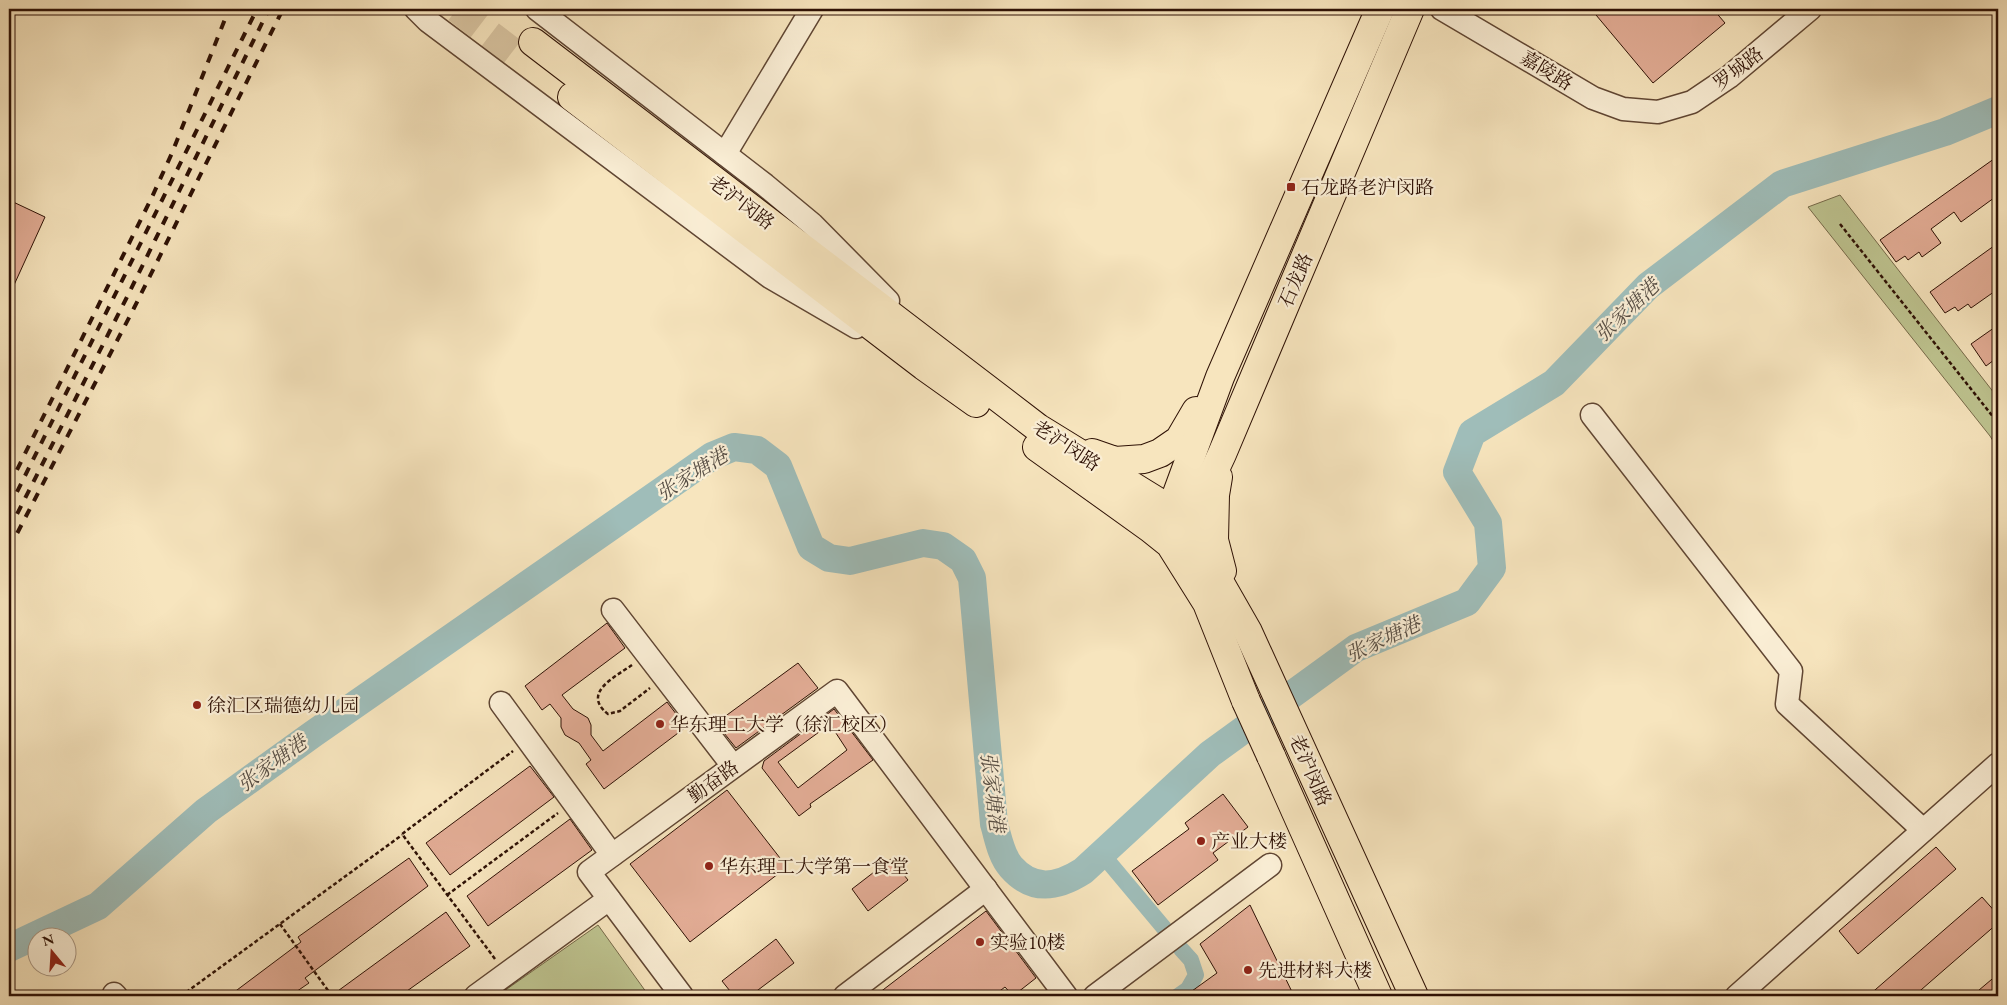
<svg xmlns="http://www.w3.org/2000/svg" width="2007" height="1005" font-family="'EB Garamond','Noto Serif SC',serif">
<rect width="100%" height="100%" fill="#f7e5be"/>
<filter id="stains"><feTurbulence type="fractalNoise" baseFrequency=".004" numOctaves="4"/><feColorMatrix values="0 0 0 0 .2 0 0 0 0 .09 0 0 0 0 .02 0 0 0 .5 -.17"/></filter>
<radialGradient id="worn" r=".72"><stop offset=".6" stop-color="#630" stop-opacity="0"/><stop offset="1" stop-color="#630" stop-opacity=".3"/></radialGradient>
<g fill="#bec490" stroke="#766a4a">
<path d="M 1840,195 L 1998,398 L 1998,449 L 1990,436 L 1808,207 Z"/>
<path d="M 598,925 L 649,996 L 497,996 Z"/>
</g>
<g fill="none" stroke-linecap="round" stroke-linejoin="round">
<g stroke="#9fbdb9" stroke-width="16">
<path d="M 1102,854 L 1164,928"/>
<path d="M 1178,996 L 1188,989 L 1196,975 L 1191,960 L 1181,949"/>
</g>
<path stroke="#9fbdb9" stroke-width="28" d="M 9,948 L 98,906 L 206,811 L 313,734 L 712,456 L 734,447 L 757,450 L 778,466 L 811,547 L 829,558 L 850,561 L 923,543 L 943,546 L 963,560 L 972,578 L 994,824 C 998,837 1001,856 1011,867 C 1033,892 1058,887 1083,871 L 1210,754 L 1356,648 L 1467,602 L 1492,568 L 1488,523 L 1457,472 L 1472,433 L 1554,383 L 1648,286 L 1782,184 L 1945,132 L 1998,110"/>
</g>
<g fill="#e3ad96" stroke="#2e1105" fill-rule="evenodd">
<path d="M 1591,9 L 1713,9 L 1725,23 L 1653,83 Z"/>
<path d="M 1998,156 L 1998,195 L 1961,222 L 1954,212 L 1931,229 L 1941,243 L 1922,257 L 1919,252 L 1908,260 L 1905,256 L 1896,262 L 1880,240 Z"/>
<path d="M 9,200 L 45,217 L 9,296 Z"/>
<path d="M 1998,243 L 1998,289 L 1971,308 L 1968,304 L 1958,311 L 1955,307 L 1945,313 L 1930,292 Z"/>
<path d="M 1998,325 L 1998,357 L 1986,366 L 1971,344 Z"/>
<path d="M 607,623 L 625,648 L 562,695 L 573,709 L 588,718 L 591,725 L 591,735 L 603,751 L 667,702 L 686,727 L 604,789 L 586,764 L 591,760 L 579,743 L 565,735 L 561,727 L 561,718 L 550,704 L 542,710 L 525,686 Z"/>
<path d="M 798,663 L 818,688 L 736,748 L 716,723 Z"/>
<path d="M 834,709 L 873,760 L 810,804 L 811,807 L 799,816 L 762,768 L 764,761 ZM 830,724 L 847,750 L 798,788 L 778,762 Z"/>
<path d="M 530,766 L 554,797 L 450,875 L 426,843 Z"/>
<path d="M 727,790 L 787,867 L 690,942 L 630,864 Z"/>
<path d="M 1223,794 L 1248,827 L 1213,853 L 1218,860 L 1158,905 L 1132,871 L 1189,829 L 1185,823 Z"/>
<path d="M 570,819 L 592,850 L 488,926 L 467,896 Z"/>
<path d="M 1936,847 L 1956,869 L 1858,954 L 1839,931 Z"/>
<path d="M 409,858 L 428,886 L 305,978 L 309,983 L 290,996 L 229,996 L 301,942 L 298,937 Z"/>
<path d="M 891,859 L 908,880 L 868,911 L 852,889 Z"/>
<path d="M 1982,897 L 1998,915 L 1998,923 L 1914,996 L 1868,996 Z"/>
<path d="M 1250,905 L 1294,996 L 1185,996 L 1217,973 L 1200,944 Z"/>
<path d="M 986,911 L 1036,978 L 1013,996 L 1005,987 L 993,996 L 875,996 Z"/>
<path d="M 446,912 L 470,946 L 400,996 L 331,996 Z"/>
<path d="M 776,939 L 794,963 L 750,996 L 734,996 L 722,981 Z"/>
<path d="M 1998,974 L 1998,996 L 1972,996 Z"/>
</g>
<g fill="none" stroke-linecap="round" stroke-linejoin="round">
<path stroke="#d9c5a2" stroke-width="28" stroke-dasharray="28 14" stroke-linecap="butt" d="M 457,9 L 521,58"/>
<defs>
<g id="minor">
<path d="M 416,9 L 428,21 L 770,277 L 856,327"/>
<path d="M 537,9 L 765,185 L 812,224 L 888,301"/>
<path d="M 1442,9 L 1593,98 L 1623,109 L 1658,112 L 1692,102 L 1729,77 L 1810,9"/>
<path d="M 725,154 L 812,9"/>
<path d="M 1592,415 L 1791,671 L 1787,704 L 1923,830"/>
<path d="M 613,610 L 733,766"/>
<path d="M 501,703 L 612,855"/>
<path d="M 114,994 L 116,996"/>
<path d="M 476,996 L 609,899"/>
<path d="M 682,996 L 589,872 L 837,691 L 1066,996"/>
<path d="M 845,996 L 986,889"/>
<path d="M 1095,996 L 1270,865"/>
<path d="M 1737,996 L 1998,764"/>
</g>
<g id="major">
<path d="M 533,42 L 1038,428 L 1171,510 L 1188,527 L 1248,632 L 1414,996"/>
<path d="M 572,97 L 924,366 L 976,403"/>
<path d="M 1037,447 L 1150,528 L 1170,544 L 1207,603 L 1246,701"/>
<path d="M 1092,453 L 1115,461 L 1144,459 L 1160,453 L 1179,440 L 1196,411"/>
<path d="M 1218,477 L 1215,495 L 1214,540 L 1222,571"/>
<path d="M 1157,522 L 1171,510 L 1220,377 L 1380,9"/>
<path d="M 1176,538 L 1188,527 L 1222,454 L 1410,9"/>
<path d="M 1271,756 L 1378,996"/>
</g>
</defs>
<use href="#minor" stroke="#604633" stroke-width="25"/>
<use href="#major" stroke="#2e1105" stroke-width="30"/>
<g stroke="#2e1105" stroke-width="2.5" stroke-dasharray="4 2.5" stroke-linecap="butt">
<path d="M 1840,224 L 1998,423"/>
<path d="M 632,665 C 615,677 581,693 608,714 L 620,711 L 650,688"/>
<path d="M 447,895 L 558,813"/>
<path d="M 280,924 L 332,996"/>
<path d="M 495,959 L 402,834 L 513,751"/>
<path d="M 181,996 L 402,835"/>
</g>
<use href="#minor" stroke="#faeed5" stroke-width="22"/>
<use href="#major" stroke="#f7e5be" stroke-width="28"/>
<g stroke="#2e1105" stroke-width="4" stroke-dasharray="9 9" stroke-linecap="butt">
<path d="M 9,486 L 152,197 L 172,153 L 229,9"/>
<path d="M 9,508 L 257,9"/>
<path d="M 9,530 L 126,299 L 269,9"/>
<path d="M 9,549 L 134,308 L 283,9"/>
</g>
<defs>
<path id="major-bridge" d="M 1246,701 L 1271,756"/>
</defs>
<use href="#major-bridge" stroke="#2e1105" stroke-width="30" stroke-linecap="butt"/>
<use href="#major-bridge" stroke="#f7e5be" stroke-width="28"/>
</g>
<g fill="#8f2418" stroke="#faeed5" stroke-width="2">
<rect x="1286" y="182" width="10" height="10" rx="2.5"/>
<circle cx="197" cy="705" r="5"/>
<circle cx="660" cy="724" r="5"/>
<circle cx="1201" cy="841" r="5"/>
<circle cx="709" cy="866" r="5"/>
<circle cx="980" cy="942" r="5"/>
<circle cx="1248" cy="970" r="5"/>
</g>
<g text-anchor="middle" stroke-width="4.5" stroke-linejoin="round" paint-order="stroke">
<g font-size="19" fill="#2e1105" stroke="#faeed5">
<text transform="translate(1738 68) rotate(-38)" y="7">罗城路</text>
<text transform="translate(1547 70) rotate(31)" y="7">嘉陵路</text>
<text transform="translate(742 202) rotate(37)" y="7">老沪闵路</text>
<text transform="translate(1295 280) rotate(-67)" y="7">石龙路</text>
<text transform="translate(1067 445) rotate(33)" y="7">老沪闵路</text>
<text transform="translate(1311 770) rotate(66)" y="7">老沪闵路</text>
<text transform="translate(713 781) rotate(-36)" y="7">勤奋路</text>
</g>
<g font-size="19" fill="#2e1105" stroke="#faeed5" text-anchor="start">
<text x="1301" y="194">石龙路老沪闵路</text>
<text x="207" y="712">徐汇区瑞德幼儿园</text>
<text x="670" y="731">华东理工大学（徐汇校区）</text>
<text x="1211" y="848">产业大楼</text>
<text x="719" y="873">华东理工大学第一食堂</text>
<text x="990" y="949">实验10楼</text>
<text x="1258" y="977">先进材料大楼</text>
</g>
<g font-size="20" font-style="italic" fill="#564d44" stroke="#faeed5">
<text transform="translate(1627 310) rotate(-44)" y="7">张家塘港</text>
<text transform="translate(692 474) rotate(-32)" y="7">张家塘港</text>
<text transform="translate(1383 639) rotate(-25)" y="7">张家塘港</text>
<text transform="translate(272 763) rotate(-36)" y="7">张家塘港</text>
<text transform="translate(993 792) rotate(83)" y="7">张家塘港</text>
</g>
</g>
<rect width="2007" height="1005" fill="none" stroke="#f7e5be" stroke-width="30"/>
<rect x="10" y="10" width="1987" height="985" fill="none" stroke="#2e1105" stroke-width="2.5"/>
<rect x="15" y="15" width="1977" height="975" fill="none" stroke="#2e1105"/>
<g transform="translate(52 952) rotate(342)"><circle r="24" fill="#faeed5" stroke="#a89682"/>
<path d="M0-4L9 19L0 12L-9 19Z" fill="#8f2418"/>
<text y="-8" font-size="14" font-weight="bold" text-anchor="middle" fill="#2e1105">N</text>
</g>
<rect width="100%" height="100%" filter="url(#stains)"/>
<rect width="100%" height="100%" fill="url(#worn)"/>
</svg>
